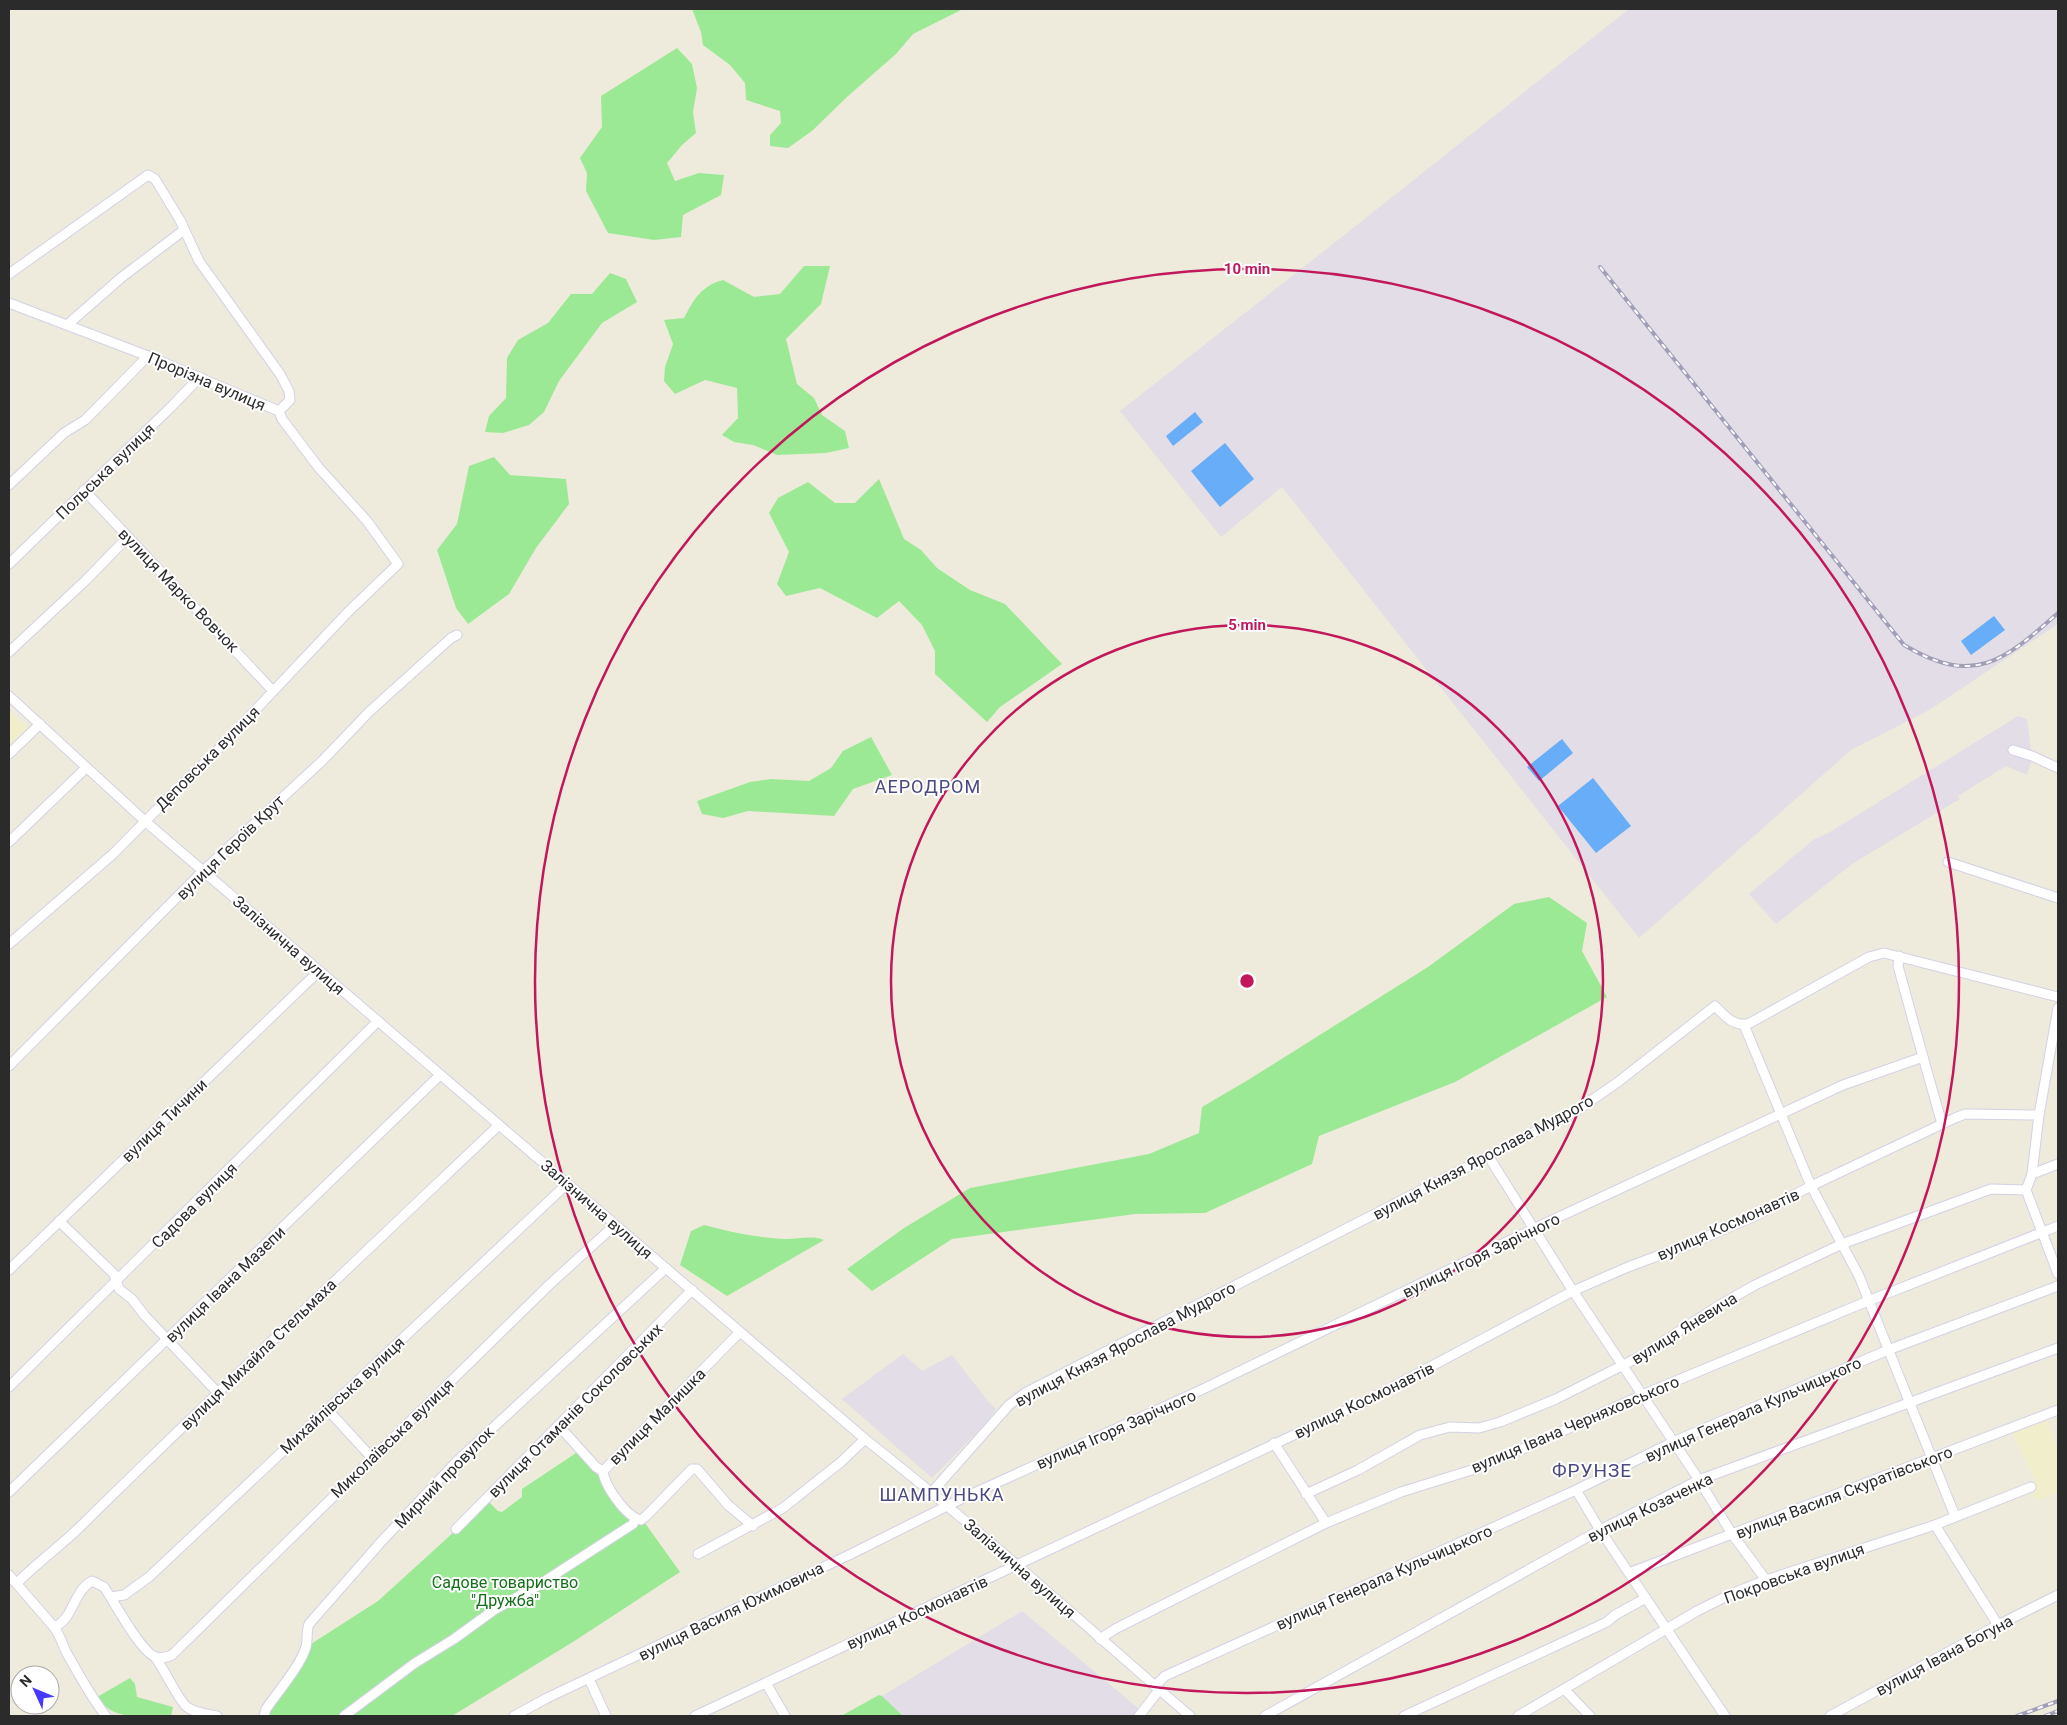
<svg xmlns="http://www.w3.org/2000/svg" width="2067" height="1725" font-family="Roboto,sans-serif">
<rect width="100%" height="100%" fill="#eeebdc"/>
<g fill="#e2dde6">
<path d="M 1629,9 L 2058,9 L 2058,624 L 1931,709 L 1851,750 L 1639,938 L 1282,487 L 1221,537 L 1120,411 L 1338,240 Z"/>
<path d="M 2018,716 L 2027,719 L 2032,759 L 2027,775 L 2006,766 L 1958,796 L 1960,799 L 1953,803 L 1852,864 L 1776,924 L 1749,894 L 1813,840 L 1830,832 Z"/>
<path d="M 903,1354 L 922,1371 L 952,1355 L 987,1400 L 996,1409 L 988,1421 L 932,1478 L 842,1399 Z"/>
<path d="M 1022,1611 L 1139,1709 L 1135,1716 L 903,1716 L 882,1696 Z"/>
</g>
<g fill="#f1eecb">
<path d="M 9,711 L 29,729 L 9,750 Z"/>
<path d="M 2047,1419 L 2058,1450 L 2058,1492 L 2036,1501 L 2030,1484 L 2036,1482 L 2012,1433 Z"/>
</g>
<g fill="#9ce995">
<path d="M 692,9 L 963,9 L 913,34 L 896,54 L 848,96 L 812,131 L 788,148 L 770,146 L 770,135 L 781,123 L 780,111 L 746,100 L 745,83 L 730,65 L 703,45 L 701,32 Z"/>
<path d="M 677,48 L 692,64 L 697,88 L 693,112 L 696,133 L 682,145 L 667,163 L 675,181 L 699,173 L 724,175 L 721,195 L 683,215 L 681,237 L 654,240 L 608,233 L 586,191 L 587,173 L 580,158 L 602,127 L 601,96 Z"/>
<path d="M 804,266 L 830,266 L 821,304 L 786,339 L 797,384 L 814,398 L 822,415 L 845,431 L 849,448 L 826,453 L 777,455 L 753,445 L 734,442 L 722,435 L 738,418 L 737,388 L 705,380 L 675,394 L 664,381 L 665,367 L 673,344 L 664,320 L 684,318 C 694,299 701,286 723,280 L 754,297 L 780,294 Z"/>
<path d="M 610,273 L 626,279 L 637,302 L 602,323 L 559,381 L 544,412 L 529,425 L 503,433 L 485,432 L 489,416 L 506,398 L 507,358 L 518,340 L 548,323 L 571,294 L 592,294 Z"/>
<path d="M 494,457 L 510,475 L 566,479 L 569,504 L 536,548 L 509,594 L 468,624 L 456,608 L 437,550 L 457,524 L 469,466 Z"/>
<path d="M 879,479 L 904,539 L 921,550 L 937,568 L 970,590 L 1005,604 L 1062,664 L 1000,707 L 987,722 L 935,674 L 935,651 L 922,625 L 899,601 L 877,618 L 820,588 L 786,596 L 777,584 L 789,552 L 769,513 L 778,498 L 808,482 L 835,503 L 855,503 Z"/>
<path d="M 871,737 L 892,775 L 853,789 L 834,816 L 748,811 L 723,818 L 702,814 L 697,801 L 750,782 L 771,779 L 809,781 L 831,768 L 843,751 Z"/>
<path d="M 1549,897 L 1587,923 L 1582,951 L 1607,997 L 1455,1082 L 1319,1136 L 1312,1164 L 1205,1213 L 1135,1214 L 952,1239 L 872,1291 L 847,1269 L 904,1228 L 970,1188 L 1149,1154 L 1199,1133 L 1202,1107 L 1248,1080 L 1428,967 L 1514,904 Z"/>
<path d="M 704,1225 C 730,1232 758,1238 785,1239 C 799,1239 812,1235 824,1240 L 727,1296 L 680,1265 L 691,1231 Z"/>
<path d="M 579,1451 L 629,1516 L 645,1523 L 680,1572 L 576,1640 L 452,1716 L 260,1716 L 308,1644 L 311,1644 L 378,1601 L 488,1501 L 498,1511 L 502,1512 L 522,1497 L 522,1489 Z"/>
<path d="M 130,1678 L 135,1684 L 137,1697 L 173,1707 L 171,1716 C 144,1716 113,1722 97,1697 Z"/>
<path d="M 879,1695 L 882,1696 L 903,1716 L 841,1716 Z"/>
</g>
<g fill="#67adf8">
<path d="M 1195,412 L 1203,422 L 1173,446 L 1166,436 Z"/>
<path d="M 1225,443 L 1254,479 L 1220,507 L 1191,471 Z"/>
<path d="M 1994,616 L 2005,630 L 1971,655 L 1961,641 Z"/>
<path d="M 1562,739 L 1573,753 L 1539,781 L 1527,767 Z"/>
<path d="M 1593,778 L 1631,826 L 1596,853 L 1558,806 Z"/>
</g>
<g fill="none" stroke-linecap="round" stroke-linejoin="round">
<defs>
<g id="minor">
<path d="M 9,274 L 148,175 L 155,179 L 180,220 L 199,261 L 280,374 L 289,391 L 290,400 L 279,411"/>
<path d="M 9,303 L 148,356 L 279,411 L 282,419 L 319,468 L 367,521 L 398,564 L 348,612 L 212,756 L 186,780 L 113,854 L 9,944"/>
<path d="M 67,325 L 122,277 L 184,230"/>
<path d="M 9,485 L 64,433 L 85,420 L 148,356"/>
<path d="M 84,490 L 273,691"/>
<path d="M 9,564 L 170,408 L 200,377"/>
<path d="M 9,652 L 85,581 L 128,537"/>
<path d="M 9,696 L 146,822 L 865,1439 C 977,1527 1082,1623 1190,1716"/>
<path d="M 2013,750 L 2032,756 L 2058,768"/>
<path d="M 9,754 L 40,724"/>
<path d="M 9,842 L 86,768"/>
<path d="M 1948,862 L 2058,898"/>
<path d="M 1744,1025 L 1811,1186 L 1859,1276 L 1955,1516"/>
<path d="M 1923,1057 L 1942,1124"/>
<path d="M 9,1066 L 203,871 L 322,761 L 369,712 L 451,638 L 457,635"/>
<path d="M 1489,1155 L 1492,1162 L 1573,1291 L 1699,1480 L 1732,1534 L 1766,1580"/>
<path d="M 2032,1174 L 2039,1115 L 2058,1008"/>
<path d="M 2026,1190 L 2058,1274"/>
<path d="M 59,1221 L 114,1274 L 119,1289 L 132,1299 L 145,1316 L 217,1392"/>
<path d="M 9,1270 L 319,971"/>
<path d="M 740,1332 L 603,1471 C 604,1485 626,1517 641,1520 L 646,1516 L 692,1469 L 697,1469 L 728,1505 L 753,1526"/>
<path d="M 9,1387 L 378,1021"/>
<path d="M 327,1409 L 372,1458"/>
<path d="M 559,1426 L 596,1467 L 603,1471"/>
<path d="M 1274,1443 L 1326,1523"/>
<path d="M 1576,1490 L 1600,1530 L 1725,1716"/>
<path d="M 9,1492 L 440,1075"/>
<path d="M 932,1492 L 1009,1405 L 1025,1393 L 1576,1111 L 1618,1082 L 1715,1006 C 1725,1016 1734,1028 1750,1023 L 1869,957 L 1884,953 L 2058,997"/>
<path d="M 1306,1494 L 1358,1470 L 1420,1435 L 1450,1427 L 1479,1428 L 1500,1422 L 1556,1399 L 1643,1355 L 1718,1306 L 1755,1285 L 1842,1244 L 1991,1189 L 2026,1190 L 2032,1174 L 2058,1164"/>
<path d="M 1935,1525 L 1998,1625"/>
<path d="M 456,1529 L 692,1290"/>
<path d="M 698,1554 L 783,1508 L 841,1462 L 865,1439"/>
<path d="M 1629,1573 L 2058,1410"/>
<path d="M 9,1575 L 54,1627 C 74,1619 73,1591 92,1581 L 104,1587 C 114,1601 141,1653 156,1657 C 162,1659 167,1657 172,1655 L 549,1285 L 615,1225"/>
<path d="M 17,1583 C 38,1562 63,1544 84,1523 C 221,1388 360,1257 499,1125"/>
<path d="M 111,1597 L 124,1595 L 149,1577 L 567,1184"/>
<path d="M 54,1627 C 60,1635 62,1643 66,1652 C 79,1674 90,1696 106,1716"/>
<path d="M 1100,1639 L 1115,1629 L 1326,1523 L 1401,1492 L 1478,1468 L 1534,1444 L 1642,1395 L 1868,1301 L 2058,1226"/>
<path d="M 155,1657 C 165,1670 178,1700 187,1707 C 194,1713 208,1714 217,1716"/>
<path d="M 589,1679 L 606,1716"/>
<path d="M 766,1683 L 785,1716"/>
<path d="M 1155,1686 L 1165,1676 L 1576,1490 L 1673,1442 L 1888,1350 L 2058,1286"/>
<path d="M 1565,1690 L 1590,1716"/>
<path d="M 264,1716 L 266,1709 C 277,1693 301,1665 306,1647 C 308,1640 306,1632 309,1624 L 381,1542 L 458,1460 L 666,1268"/>
<path d="M 344,1716 L 415,1663 L 454,1639 L 494,1610 L 537,1586 L 633,1524 L 635,1519"/>
<path d="M 514,1716 L 547,1698 L 851,1554 L 961,1499 L 1201,1390 L 1533,1229 L 1843,1085 L 1923,1057 L 1898,966 L 1899,956"/>
<path d="M 695,1716 L 1364,1402 L 1573,1291 L 1628,1267 L 1692,1243 L 1755,1216 L 1811,1186 L 1955,1118 L 1965,1114 L 2039,1115"/>
<path d="M 1139,1716 L 1159,1690"/>
<path d="M 1265,1716 L 1600,1530 L 1699,1480 L 2058,1348"/>
<path d="M 1404,1716 L 1607,1622 L 1615,1615 L 1646,1598"/>
<path d="M 1518,1716 L 1697,1611 L 1731,1594 L 1766,1580 L 1935,1525 L 2031,1487"/>
<path d="M 1830,1716 L 1998,1625 L 2058,1595"/>
</g>
</defs>
<use href="#minor" stroke="#d3d1e5" stroke-width="11"/>
<use href="#minor" stroke="#fff" stroke-width="9"/>
<defs>
<g id="rail">
<path d="M 1600,267 L 1904,645 C 1974,687 2004,661 2058,613"/>
<path d="M 2017,1716 L 2058,1701"/>
<path d="M 2045,1716 L 2058,1711"/>
</g>
</defs>
<use href="#rail" stroke="#a19eb7" stroke-width="4"/>
<use href="#rail" stroke="#fff" stroke-width="2" stroke-dasharray="5.5" stroke-linecap="butt"/>
</g>
<g fill="none" stroke="#c2185b" stroke-width="2.5">
<circle cx="1247" cy="981" r="356"/>
<circle cx="1247" cy="981" r="712"/>
</g>
<g text-anchor="middle" stroke-width="4" stroke-linejoin="round" paint-order="stroke">
<g font-size="16" fill="#2b2b2b" stroke="#fff">
<text transform="translate(207 381) rotate(23)" y="6">Прорізна вулиця</text>
<text transform="translate(105 471) rotate(-44)" y="6">Польська вулиця</text>
<text transform="translate(179 590) rotate(46)" y="6">вулиця Марко Вовчок</text>
<text transform="translate(207 758) rotate(-45)" y="6">Деповська вулиця</text>
<text transform="translate(230 847) rotate(-44)" y="6">вулиця Героїв Крут</text>
<text transform="translate(289 945) rotate(41)" y="6">Залізнична вулиця</text>
<text transform="translate(164 1120) rotate(-44)" y="6">вулиця Тичини</text>
<text transform="translate(1483 1157) rotate(-28)" y="6">вулиця Князя Ярослава Мудрого</text>
<text transform="translate(194 1205) rotate(-45)" y="6">Садова вулиця</text>
<text transform="translate(597 1209) rotate(41)" y="6">Залізнична вулиця</text>
<text transform="translate(1728 1224) rotate(-24)" y="6">вулиця Космонавтів</text>
<text transform="translate(1481 1255) rotate(-26)" y="6">вулиця Ігоря Зарічного</text>
<text transform="translate(225 1284) rotate(-44)" y="6">вулиця Івана Мазепи</text>
<text transform="translate(1684 1328) rotate(-32)" y="6">вулиця Яневича</text>
<text transform="translate(1125 1344) rotate(-28)" y="6">вулиця Князя Ярослава Мудрого</text>
<text transform="translate(258 1354) rotate(-44)" y="6">вулиця Михайла Стельмаха</text>
<text transform="translate(342 1395) rotate(-43)" y="6">Михайлівська вулиця</text>
<text transform="translate(1364 1400) rotate(-26)" y="6">вулиця Космонавтів</text>
<text transform="translate(1753 1409) rotate(-24)" y="6">вулиця Генерала Кульчицького</text>
<text transform="translate(575 1410) rotate(-45)" y="6">вулиця Отаманів Соколовських</text>
<text transform="translate(657 1416) rotate(-45)" y="6">вулиця Малишка</text>
<text transform="translate(1575 1424) rotate(-23)" y="6">вулиця Івана Черняховського</text>
<text transform="translate(1116 1429) rotate(-24)" y="6">вулиця Ігоря Зарічного</text>
<text transform="translate(392 1438) rotate(-44)" y="6">Миколаївська вулиця</text>
<text transform="translate(444 1477) rotate(-46)" y="6">Мирний провулок</text>
<text transform="translate(1844 1492) rotate(-21)" y="6">вулиця Василя Скуратівського</text>
<text transform="translate(1650 1507) rotate(-26)" y="6">вулиця Козаченка</text>
<text transform="translate(1020 1568) rotate(41)" y="6">Залізнична вулиця</text>
<text transform="translate(1794 1573) rotate(-20)" y="6">Покровська вулиця</text>
<text transform="translate(1384 1577) rotate(-24)" y="6">вулиця Генерала Кульчицького</text>
<text transform="translate(731 1611) rotate(-26)" y="6">вулиця Василя Юхимовича</text>
<text transform="translate(917 1612) rotate(-25)" y="6">вулиця Космонавтів</text>
<text transform="translate(1944 1655) rotate(-28)" y="6">вулиця Івана Богуна</text>
</g>
<g font-size="16" fill="#146f18" stroke="#fff">
<text x="505" y="1588">Садове товариство<tspan x="505" dy="18">"Дружба"</tspan></text>
</g>
<g font-size="18" letter-spacing="1" fill="#4c4880" stroke="#fff">
<text x="928" y="793">АЕРОДРОМ</text>
<text x="942" y="1501">ШАМПУНЬКА</text>
</g>
<g font-size="19" letter-spacing="1" fill="#4c4880" stroke="#fff">
<text x="1592" y="1477">ФРУНЗЕ</text>
</g>
</g>
<circle cx="1247" cy="981" r="8" fill="#c2185b" stroke="#fff" stroke-width="2.5"/>
<g font-size="15" text-anchor="middle" font-weight="bold" fill="#c2185b" stroke="#fff" stroke-width="4" stroke-linejoin="round" paint-order="stroke">
<text x="1247" y="274">10 min</text>
<text x="1247" y="630">5 min</text>
</g>
<rect width="2067" height="1725" fill="none" stroke="#2b2b2b" stroke-width="20"/>
<g transform="translate(35 1690) rotate(314)"><circle r="24" fill="#ffffff" stroke="#aaaaaa"/>
<path d="M0-4L9 19L0 12L-9 19Z" fill="#4539ff"/>
<text y="-8" font-size="14" font-weight="bold" text-anchor="middle" fill="#2b2b2b">N</text>
</g>
</svg>
